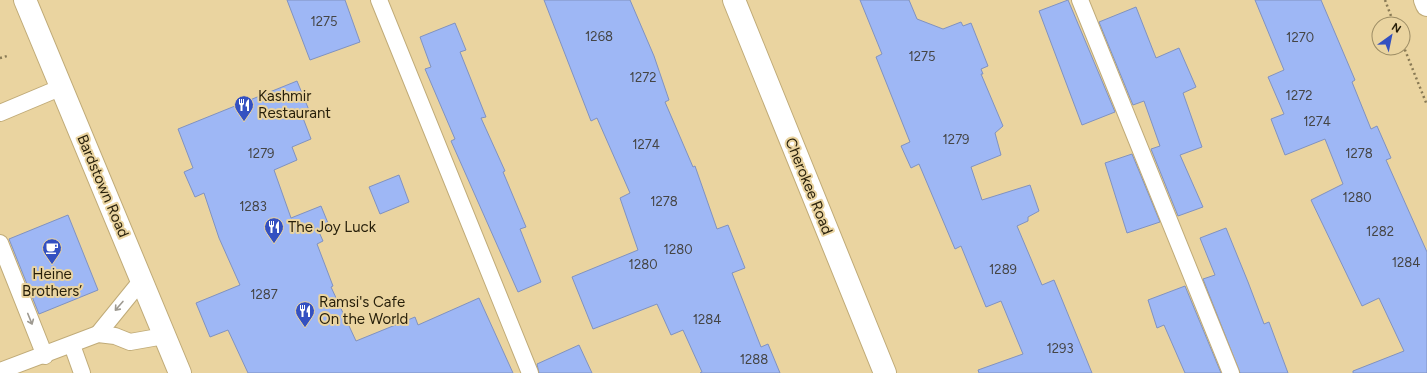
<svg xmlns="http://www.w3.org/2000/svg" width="1427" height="373" font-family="Figtree,sans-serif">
<rect width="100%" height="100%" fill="#ead4a0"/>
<g fill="#9eb7f5" stroke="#8092c0">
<path d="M 287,0 L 345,0 L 360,42 L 310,60 Z"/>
<path d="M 544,0 L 630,0 L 654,56 L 669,100 L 665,102 L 693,167 L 695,166 L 717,229 L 728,225 L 745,268 L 732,273 L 761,347 L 768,344 L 780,373 L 700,373 L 702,372 L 683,330 L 671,335 L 657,304 L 593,329 L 572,277 L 638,250 L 620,198 L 630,193 L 597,118 L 591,121 Z"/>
<path d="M 860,0 L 909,0 L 917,19 L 943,29 L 961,22 L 963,26 L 971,23 L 988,66 L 981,69 L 983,74 L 981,74 L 1003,126 L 995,133 L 1001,155 L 971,167 L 982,200 L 1030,185 L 1039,211 L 1028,217 L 1028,221 L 1017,226 L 1042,285 L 1054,280 L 1092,373 L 979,373 L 978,370 L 1023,354 L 1001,301 L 986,307 L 961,246 L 955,249 L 919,164 L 911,168 L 901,146 L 910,142 L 876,57 L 882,54 Z"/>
<path d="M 1068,0 L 1115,112 L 1082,125 L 1039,11 Z"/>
<path d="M 1255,0 L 1321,0 L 1355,80 L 1352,82 L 1371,129 L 1377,126 L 1391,158 L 1386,160 L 1427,252 L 1427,373 L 1353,373 L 1353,371 L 1404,351 L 1379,298 L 1362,306 L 1311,200 L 1343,184 L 1325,139 L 1285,155 L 1271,119 L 1284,114 L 1268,77 L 1284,70 Z"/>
<path d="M 1136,7 L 1156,58 L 1179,48 L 1196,87 L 1183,93 L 1202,147 L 1180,155 L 1203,207 L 1178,216 L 1151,149 L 1160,146 L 1144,101 L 1133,105 L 1099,22 Z"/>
<path d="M 455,23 L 466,50 L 460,52 L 486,117 L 481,118 L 505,171 L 503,172 L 526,227 L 520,229 L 541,282 L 518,292 L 451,141 L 455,139 L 425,69 L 431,67 L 420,37 Z"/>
<path d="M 297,81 L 311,115 L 303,118 L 311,139 L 292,147 L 297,160 L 274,170 L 291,218 L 321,206 L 330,228 L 319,232 L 323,241 L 317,244 L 333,286 L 331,287 L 356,341 L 415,317 L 418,325 L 479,298 L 513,373 L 248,373 L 228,330 L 210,337 L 196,303 L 240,285 L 219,238 L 204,193 L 195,197 L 184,172 L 193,168 L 178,129 Z"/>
<path d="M 1132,154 L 1160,222 L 1127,233 L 1105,163 Z"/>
<path d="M 399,175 L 409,202 L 380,214 L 369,187 Z"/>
<path d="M 68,215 L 98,290 L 39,314 L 9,239 Z"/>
<path d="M 1226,228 L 1248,282 L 1264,324 L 1269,322 L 1288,373 L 1240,373 L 1203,279 L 1215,275 L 1200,238 Z"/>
<path d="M 1185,286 L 1221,373 L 1185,373 L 1164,325 L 1157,328 L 1148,300 Z"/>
<path d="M 579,345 L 592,373 L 539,373 L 537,364 Z"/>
</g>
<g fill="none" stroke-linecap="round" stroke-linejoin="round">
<defs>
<g id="service">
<path d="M 379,0 L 530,373"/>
<path d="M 1080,0 L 1231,373"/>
<path d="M 0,113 L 62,87"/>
<path d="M 0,243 L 45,356"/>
<path d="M 98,334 L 141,281"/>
<path d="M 72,345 L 82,373"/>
<path d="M 0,371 L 98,334 L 115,336 L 130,342 L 164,336"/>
</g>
<g id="minor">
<path d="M 734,0 L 885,373"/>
<path d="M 1425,0 L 1427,5"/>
</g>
<path id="primary" d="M 25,0 L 180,373"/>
</defs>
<use href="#service" stroke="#c0ab78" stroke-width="18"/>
<use href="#minor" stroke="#c0ab78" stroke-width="24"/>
<use href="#primary" stroke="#c0ab78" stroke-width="24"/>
<g stroke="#897a55" stroke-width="2.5" stroke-dasharray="2 3" stroke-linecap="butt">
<path d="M 1385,0 L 1394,24"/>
<path d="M 1403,45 L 1427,105"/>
<path d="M 0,58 L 7,56"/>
</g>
<use href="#service" stroke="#fff" stroke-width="16"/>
<use href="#minor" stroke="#fff" stroke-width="22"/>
<use href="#primary" stroke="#fff" stroke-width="22"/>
</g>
<defs><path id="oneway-shaft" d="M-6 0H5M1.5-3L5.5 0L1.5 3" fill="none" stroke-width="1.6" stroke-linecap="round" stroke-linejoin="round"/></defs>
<g stroke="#9e9a91">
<use href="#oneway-shaft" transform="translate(119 306) rotate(131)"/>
<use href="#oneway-shaft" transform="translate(30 319) rotate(68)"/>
</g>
<defs>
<symbol id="restaurant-pin" viewBox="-11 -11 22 30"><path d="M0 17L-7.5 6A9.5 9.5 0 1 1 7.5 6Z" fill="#3350c1" stroke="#ead4a0"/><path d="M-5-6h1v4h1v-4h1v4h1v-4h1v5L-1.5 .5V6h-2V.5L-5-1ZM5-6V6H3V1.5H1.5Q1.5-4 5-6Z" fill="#fff"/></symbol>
<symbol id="cafe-pin" viewBox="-11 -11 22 30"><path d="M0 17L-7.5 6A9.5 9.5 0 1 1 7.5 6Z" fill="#3350c1" stroke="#ead4a0"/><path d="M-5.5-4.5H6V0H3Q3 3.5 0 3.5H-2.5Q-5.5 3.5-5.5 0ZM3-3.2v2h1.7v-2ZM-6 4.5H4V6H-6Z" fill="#fff"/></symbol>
</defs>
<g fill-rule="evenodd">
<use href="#restaurant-pin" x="233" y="94" width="22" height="30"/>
<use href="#restaurant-pin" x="263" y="216" width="22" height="30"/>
<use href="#cafe-pin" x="41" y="237" width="22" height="30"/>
<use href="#restaurant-pin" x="294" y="300" width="22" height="30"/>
</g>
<g text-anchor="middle" stroke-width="4" stroke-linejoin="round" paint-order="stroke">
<g font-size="13" fill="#454545">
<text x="324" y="26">1275</text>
<text x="599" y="41">1268</text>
<text x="1300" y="42">1270</text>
<text x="922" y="61">1275</text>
<text x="643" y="82">1272</text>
<text x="1299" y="100">1272</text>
<text x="1317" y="126">1274</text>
<text x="956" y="144">1279</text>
<text x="646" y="149">1274</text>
<text x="261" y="158">1279</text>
<text x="1359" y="158">1278</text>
<text x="1357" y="202">1280</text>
<text x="664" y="206">1278</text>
<text x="253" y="211">1283</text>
<text x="1380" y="236">1282</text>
<text x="678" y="254">1280</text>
<text x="1406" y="267">1284</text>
<text x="643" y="269">1280</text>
<text x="1003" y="274">1289</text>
<text x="264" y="299">1287</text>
<text x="707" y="324">1284</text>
<text x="1060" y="353">1293</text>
<text x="754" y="364">1288</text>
</g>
<g font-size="15" fill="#271f0a" stroke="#ead4a0" text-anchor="start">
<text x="258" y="101">Kashmir<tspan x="258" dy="17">Restaurant</tspan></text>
<text x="288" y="232">The Joy Luck</text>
<text x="52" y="279" text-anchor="middle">Heine<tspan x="52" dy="17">Brothers’</tspan></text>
<text x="319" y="307">Ramsi's Cafe<tspan x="319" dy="17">On the World</tspan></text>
</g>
<g font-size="15" fill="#271f0a" stroke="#ead4a0">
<text transform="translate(103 186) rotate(67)" y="5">Bardstown Road</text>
<text transform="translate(809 186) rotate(68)" y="5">Cherokee Road</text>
</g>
</g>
<g transform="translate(1391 36) rotate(33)"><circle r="19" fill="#ead4a0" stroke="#9c8c64"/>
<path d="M0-3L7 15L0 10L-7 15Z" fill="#3350c1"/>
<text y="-6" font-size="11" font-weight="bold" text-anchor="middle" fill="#271f0a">N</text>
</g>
</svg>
